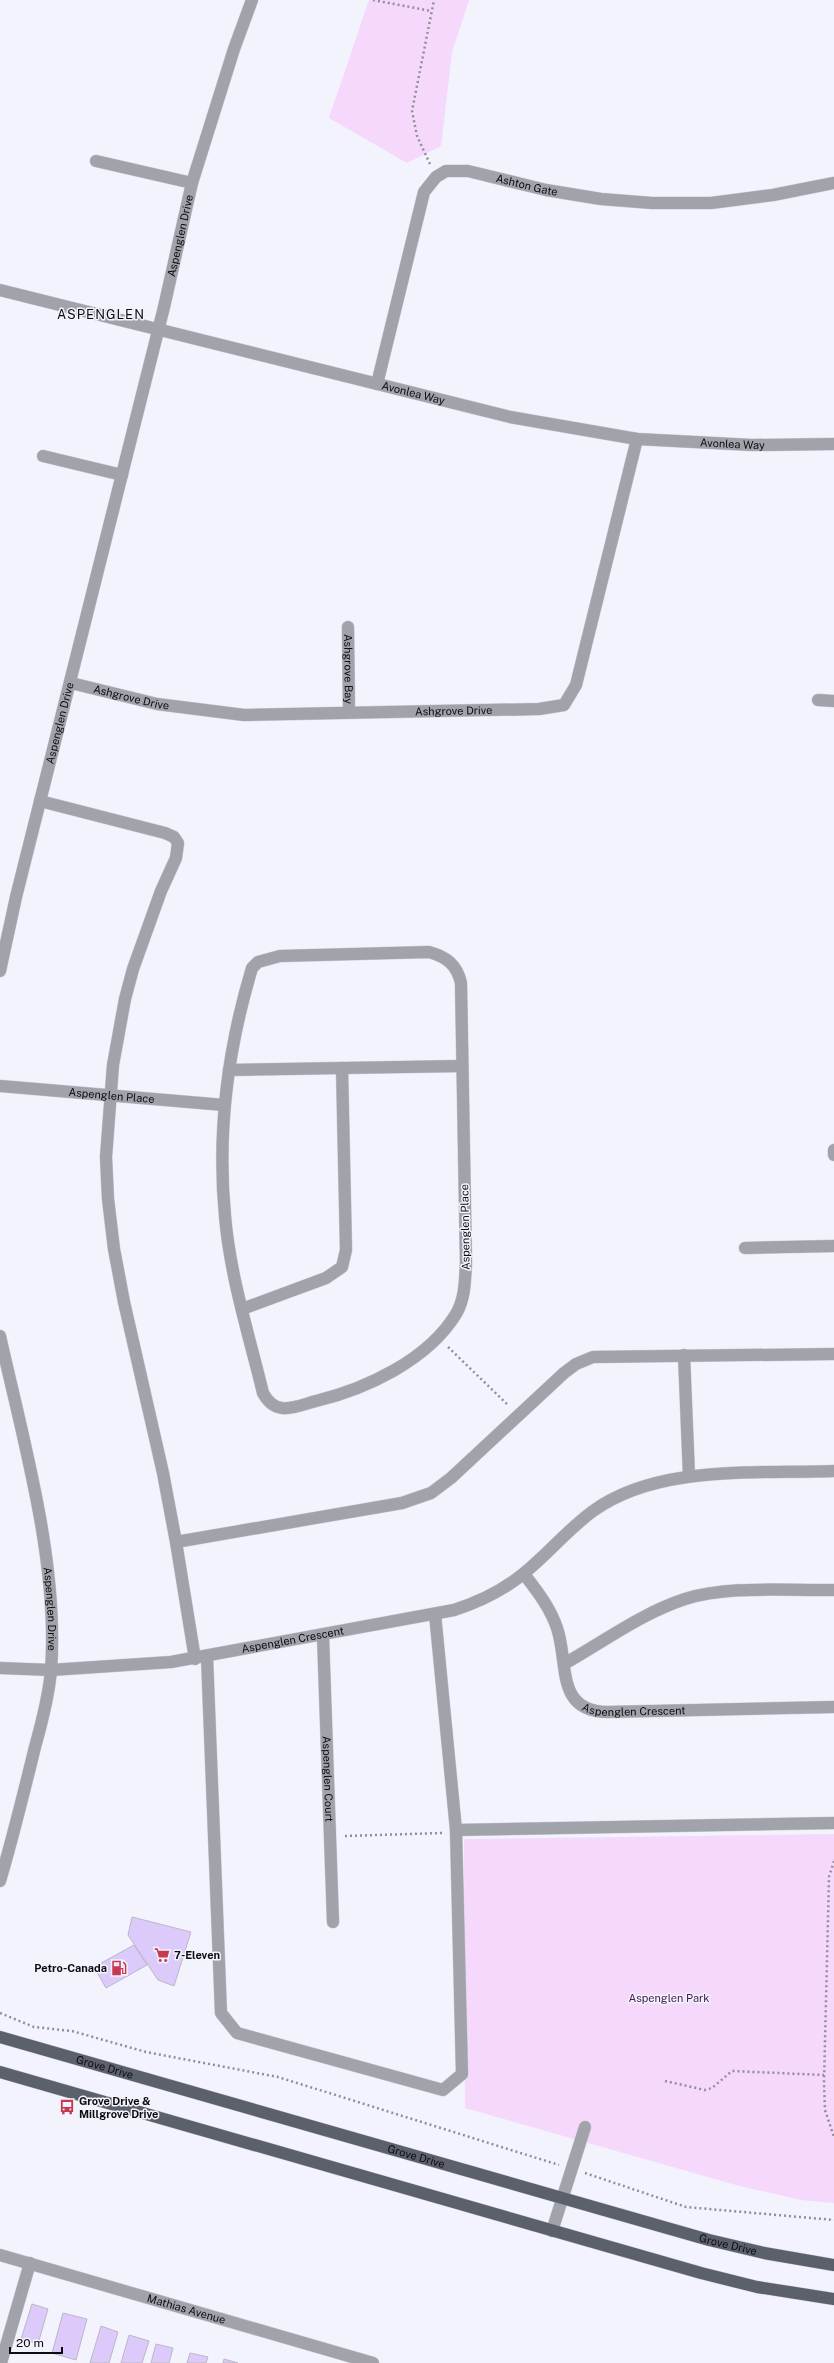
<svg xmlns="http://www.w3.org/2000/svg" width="834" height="2363" font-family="'Public Sans',sans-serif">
<rect width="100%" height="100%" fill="#f2f3fc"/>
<g fill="#f5d8fb">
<path d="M 369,0 L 469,0 L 452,52 L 441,146 L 407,163 L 329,118 Z"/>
<path d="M 834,1834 L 834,2203 L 801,2200 L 736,2185 L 465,2108 L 464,1839 Z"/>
</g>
<g fill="#dccafb" stroke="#bcb7c6">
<path d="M 132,1917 L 191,1932 L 174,1986 L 158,1980 L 128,1935 Z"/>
<path d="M 134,1945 L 147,1965 L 106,1988 L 94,1967 Z"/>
<path d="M 32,2304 L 48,2309 L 38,2344 L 21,2339 Z"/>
<path d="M 63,2313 L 87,2319 L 76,2360 L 52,2353 Z"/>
<path d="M 101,2326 L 118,2332 L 109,2363 L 90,2363 Z"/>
<path d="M 129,2335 L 149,2341 L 142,2363 L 121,2363 Z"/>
<path d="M 156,2344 L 173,2348 L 169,2363 L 151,2363 Z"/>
<path d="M 190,2353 L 208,2357 L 206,2363 L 187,2363 Z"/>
<path d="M 224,2359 L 238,2363 L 223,2363 Z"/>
</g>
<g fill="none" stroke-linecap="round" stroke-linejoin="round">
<defs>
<g id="minor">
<path d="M 96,161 L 192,183"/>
<path id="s1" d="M 0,290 L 510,417 L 637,439 L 752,445 L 834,444"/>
<path id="s2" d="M 377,384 L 424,192 L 436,177 L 446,171 L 468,171 L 546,190 L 601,199 L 652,203 L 711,203 L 773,195 L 834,183"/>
<path d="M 43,456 L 122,475"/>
<path id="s3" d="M 348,627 L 349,712"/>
<path id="s4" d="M 71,683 L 157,704 L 244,715 L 539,709 L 564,705 L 576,685 L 637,439"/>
<path d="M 818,700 L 834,701"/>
<path d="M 40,801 L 165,833 L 174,837 L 178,843 L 176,858 L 161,891 L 133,969 L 125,999 L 113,1065 L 106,1157 L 108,1199 L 114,1249 L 124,1302 L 163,1473 L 176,1542 L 195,1659"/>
<path d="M 429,952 C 447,957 457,965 461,983 L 466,1263 C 465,1281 465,1299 456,1314 C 428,1360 366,1389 316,1401 C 294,1407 276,1417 263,1393 C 249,1335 230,1276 225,1216 C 217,1133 228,1048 252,968 L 258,962 L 280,956 Z"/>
<path id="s5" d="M 0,971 L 16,897 L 164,307 L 192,183 L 234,49 L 252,0"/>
<path d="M 229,1070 L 462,1066"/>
<path id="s6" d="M 0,1086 L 224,1105"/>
<path d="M 834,1150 L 834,1155"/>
<path d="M 745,1248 L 834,1246"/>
<path d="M 242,1309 L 326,1278 L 342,1267 L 346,1250 L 342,1068"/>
<path id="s7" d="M 0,1336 C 23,1440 59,1563 51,1670 C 49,1695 42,1722 35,1747 C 24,1792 13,1837 0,1881"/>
<path d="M 684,1355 L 689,1476"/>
<path d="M 176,1542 L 402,1503 L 431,1493 L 451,1478 L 564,1373 L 576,1364 L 593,1357 L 834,1354"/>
<path id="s8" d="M 524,1574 C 537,1591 550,1607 557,1628 C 569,1663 555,1711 607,1712 L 834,1707"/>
<path id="s9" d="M 323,1636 L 333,1922"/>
<path d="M 207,1657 L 221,2013 L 237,2033 L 443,2090 L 462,2074 L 456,1830 L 435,1614"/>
<path d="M 564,1664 C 603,1642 642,1613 685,1599 C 729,1585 787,1591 834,1590"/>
<path id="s10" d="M 0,1668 L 51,1670 L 171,1662 L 454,1610 C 479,1602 502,1591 523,1574 C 548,1554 567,1530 593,1511 C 658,1464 757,1474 834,1471"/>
<path d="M 456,1830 L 834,1823"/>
<path d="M 552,2231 L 585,2127"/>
<path id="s11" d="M 0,2255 L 373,2363"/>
<path d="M 1,2363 L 30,2263"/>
</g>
<g id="major">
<path id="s12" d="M 0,2037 L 709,2240 L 764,2253 L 834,2265"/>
<path d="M 0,2072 L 701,2273 L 757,2287 L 834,2299"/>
</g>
</defs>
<use href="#minor" stroke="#cdced6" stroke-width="13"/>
<use href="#major" stroke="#cdced6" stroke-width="13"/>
<g stroke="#8f8f97" stroke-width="2.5" stroke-dasharray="2 3" stroke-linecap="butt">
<path d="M 373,0 L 431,11"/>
<path d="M 430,164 L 417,136 L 412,111 L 434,0"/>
<path d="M 448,1347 L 509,1406"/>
<path d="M 345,1836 L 442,1833"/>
<path d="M 834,1861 L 829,1877 L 824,2083 L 825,2110 L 834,2137"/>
<path d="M 0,2013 L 34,2027 L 72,2031 L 146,2052 L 278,2077 L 559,2165"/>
<path d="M 665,2081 L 705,2090 L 712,2088 L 732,2071 L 824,2075"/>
<path d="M 585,2173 L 686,2207 L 834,2220"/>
</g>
<use href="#minor" stroke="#a0a3a9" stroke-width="12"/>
<use href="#major" stroke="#5b606b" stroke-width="12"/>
</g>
<defs>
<symbol id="supermarket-bare" viewBox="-9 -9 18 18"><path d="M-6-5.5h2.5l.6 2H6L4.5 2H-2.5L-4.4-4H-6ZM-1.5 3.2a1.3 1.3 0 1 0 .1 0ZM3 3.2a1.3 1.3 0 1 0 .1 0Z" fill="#c83851" stroke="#f2f3fc" stroke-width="2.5" paint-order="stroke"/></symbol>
<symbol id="fuel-bare" viewBox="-9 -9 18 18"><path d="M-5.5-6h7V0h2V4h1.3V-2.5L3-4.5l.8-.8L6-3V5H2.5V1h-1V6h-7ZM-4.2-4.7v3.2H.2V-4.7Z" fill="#c83851" stroke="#f2f3fc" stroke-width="2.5" paint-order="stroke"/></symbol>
<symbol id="bus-bare" viewBox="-9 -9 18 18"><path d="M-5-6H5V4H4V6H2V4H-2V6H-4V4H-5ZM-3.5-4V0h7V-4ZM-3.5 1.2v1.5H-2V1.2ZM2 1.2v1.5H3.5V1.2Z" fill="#c83851" stroke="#f2f3fc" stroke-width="2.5" paint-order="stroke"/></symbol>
</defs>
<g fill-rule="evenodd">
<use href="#supermarket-bare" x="151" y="1944" width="22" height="22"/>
<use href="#fuel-bare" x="108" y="1957" width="22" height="22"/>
<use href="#bus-bare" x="56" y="2096" width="22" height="22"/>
</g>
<g text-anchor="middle" stroke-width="3" stroke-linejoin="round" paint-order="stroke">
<g font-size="11" fill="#0c0c11" stroke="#f2f3fc">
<text dy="4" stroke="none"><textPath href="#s2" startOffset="311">Ashton Gate</textPath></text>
<text dy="4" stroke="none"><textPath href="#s5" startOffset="757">Aspenglen Drive</textPath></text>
<text dy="4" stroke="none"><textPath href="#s1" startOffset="426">Avonlea Way</textPath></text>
<text dy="4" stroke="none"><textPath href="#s1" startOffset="750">Avonlea Way</textPath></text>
<text dy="4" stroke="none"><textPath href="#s3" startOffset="42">Ashgrove Bay</textPath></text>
<text dy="4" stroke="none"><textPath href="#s4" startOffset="62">Ashgrove Drive</textPath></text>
<text dy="4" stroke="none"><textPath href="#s4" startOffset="386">Ashgrove Drive</textPath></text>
<text dy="4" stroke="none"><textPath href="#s5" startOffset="255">Aspenglen Drive</textPath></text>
<text dy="4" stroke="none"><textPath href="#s6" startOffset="112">Aspenglen Place</textPath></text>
<text transform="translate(465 1227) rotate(-91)" y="4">Aspenglen Place</text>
<text dy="4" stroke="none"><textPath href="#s7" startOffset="278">Aspenglen Drive</textPath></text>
<text dy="4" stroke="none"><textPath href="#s10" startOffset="295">Aspenglen Crescent</textPath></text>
<text dy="4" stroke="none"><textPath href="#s8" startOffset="200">Aspenglen Crescent</textPath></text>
<text dy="4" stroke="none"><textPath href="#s9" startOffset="143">Aspenglen Court</textPath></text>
<text dy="4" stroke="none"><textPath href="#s12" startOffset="109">Grove Drive</textPath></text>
<text dy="4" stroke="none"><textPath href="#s12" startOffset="433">Grove Drive</textPath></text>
<text dy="4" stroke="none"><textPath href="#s12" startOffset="757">Grove Drive</textPath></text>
<text dy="4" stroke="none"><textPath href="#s11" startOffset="194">Mathias Avenue</textPath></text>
</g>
<g font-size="11" font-weight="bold" fill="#0c0c11" stroke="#f2f3fc" text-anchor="start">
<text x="174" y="1959">7-Eleven</text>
<text x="107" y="1972" text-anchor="end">Petro-Canada</text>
<text x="79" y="2105">Grove Drive &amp;<tspan x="79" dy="13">Millgrove Drive</tspan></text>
</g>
<g font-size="11" fill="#441a4d" stroke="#f2f3fc">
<text x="669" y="2002">Aspenglen Park</text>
</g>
<g font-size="13" letter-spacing="1" fill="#0c0c11" stroke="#f2f3fc">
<text x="101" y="319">ASPENGLEN</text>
</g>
</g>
<path d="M10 2347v6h52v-6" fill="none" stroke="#0c0c11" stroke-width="2"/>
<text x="16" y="2347" font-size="12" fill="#0c0c11" stroke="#f2f3fc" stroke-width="3" paint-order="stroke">20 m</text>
</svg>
